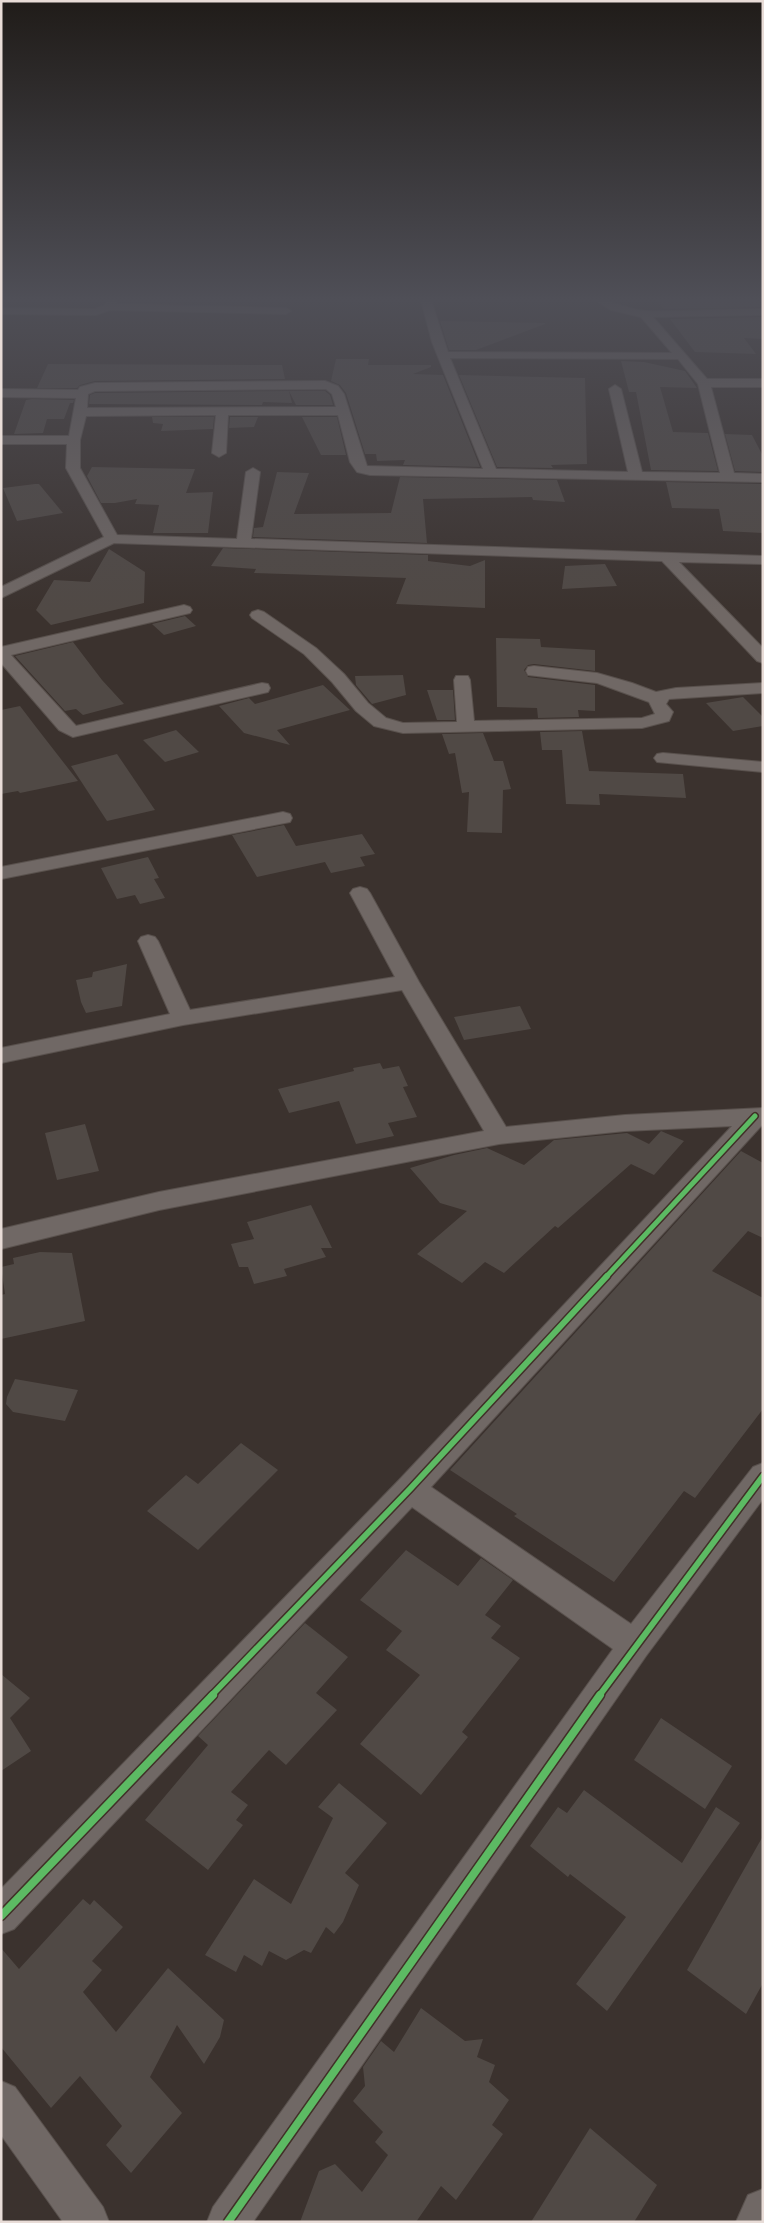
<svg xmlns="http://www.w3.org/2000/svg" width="764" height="2223" font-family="'Archivo Narrow',sans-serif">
<rect width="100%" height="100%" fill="#3b322e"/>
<g fill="#504945">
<path d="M 657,300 L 756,300 L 763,307 L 664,309 Z"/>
<path d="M 763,317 L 763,339 L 744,338 L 756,354 L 695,352 L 670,319 Z"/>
<path d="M 440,321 L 545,323 L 545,324 L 476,350 L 449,350 Z"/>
<path d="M 336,359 L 369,359 L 368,365 L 431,365 L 431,367 L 413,374 L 443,375 L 480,467 L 403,465 L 405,460 L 377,461 L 376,454 L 365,454 L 346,393 L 340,385 L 331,381 Z"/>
<path d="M 621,361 L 644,362 L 685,371 L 697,388 L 660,387 L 673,432 L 708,433 L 718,471 L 651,470 L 636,392 L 629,392 Z"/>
<path d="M 48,364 L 282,365 L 285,379 L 95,381 L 80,385 L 77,388 L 37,388 Z"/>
<path d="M 459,375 L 585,378 L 587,464 L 551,465 L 553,468 L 497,467 Z"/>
<path d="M 289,391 L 292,403 L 263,402 L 262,405 L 89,404 L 90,395 L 95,393 Z"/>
<path d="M 289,391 L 325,391 L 330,395 L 333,405 L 296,405 Z"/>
<path d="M 26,400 L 32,399 L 74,400 L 73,403 L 70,403 L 64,419 L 47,419 L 43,433 L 14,434 Z"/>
<path d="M 152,417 L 214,417 L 213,429 L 161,431 L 163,424 L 153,423 Z"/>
<path d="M 230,417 L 258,417 L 254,427 L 229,428 Z"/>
<path d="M 302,417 L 337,417 L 346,455 L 321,455 Z"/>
<path d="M 725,434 L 752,435 L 763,456 L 763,472 L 735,471 Z"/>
<path d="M 92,467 L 195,469 L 186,493 L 213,492 L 208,533 L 153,533 L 159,505 L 135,504 L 137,499 L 115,503 L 101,503 L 87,476 Z"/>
<path d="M 277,472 L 309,473 L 294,514 L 391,513 L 400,477 L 557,480 L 565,502 L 533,500 L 532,497 L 423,499 L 427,543 L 253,537 L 254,528 L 263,527 Z"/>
<path d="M 666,482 L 763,484 L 763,533 L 723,531 L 719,509 L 672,508 Z"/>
<path d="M 35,484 L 39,484 L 63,513 L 17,521 L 3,488 Z"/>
<path d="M 223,548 L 428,555 L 428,561 L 470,566 L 485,560 L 485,608 L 396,604 L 406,578 L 254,573 L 256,569 L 211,566 Z"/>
<path d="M 109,549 L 145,572 L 144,603 L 51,625 L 36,610 L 54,580 L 90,582 Z"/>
<path d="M 605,564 L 617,586 L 562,589 L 565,566 Z"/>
<path d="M 185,616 L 196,626 L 164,635 L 152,624 Z"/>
<path d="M 496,638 L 540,639 L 541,647 L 595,650 L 595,671 L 534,664 L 528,665 L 524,670 L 528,677 L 595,685 L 595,711 L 578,710 L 579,717 L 538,718 L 537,708 L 497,707 Z"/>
<path d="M 73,642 L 102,680 L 124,704 L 83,715 L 76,709 L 65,711 L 15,656 Z"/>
<path d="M 403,675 L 406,695 L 372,704 L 356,685 L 355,676 Z"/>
<path d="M 323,685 L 350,710 L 277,730 L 290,745 L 244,733 L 219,706 L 249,698 L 255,704 Z"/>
<path d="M 427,690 L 453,690 L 455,720 L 437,720 Z"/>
<path d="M 743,697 L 763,717 L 763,726 L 733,731 L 706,703 Z"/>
<path d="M 20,706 L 36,727 L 78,781 L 20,793 L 18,791 L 1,794 L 1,710 Z"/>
<path d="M 176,730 L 199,752 L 165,762 L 143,740 Z"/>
<path d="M 582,731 L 589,771 L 683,774 L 686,798 L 599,794 L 600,805 L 566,804 L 562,750 L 542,750 L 540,732 Z"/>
<path d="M 483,733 L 494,761 L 503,761 L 511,789 L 503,790 L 502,833 L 467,832 L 469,792 L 462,793 L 455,753 L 449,754 L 442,734 Z"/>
<path d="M 117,754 L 155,810 L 107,821 L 71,766 Z"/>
<path d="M 284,825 L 296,846 L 362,834 L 375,854 L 360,857 L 365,866 L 331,873 L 325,862 L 257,877 L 232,835 Z"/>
<path d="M 148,857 L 159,878 L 154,879 L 165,898 L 140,904 L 135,895 L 117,899 L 101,868 Z"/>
<path d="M 127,964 L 122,1006 L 86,1013 L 81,1002 L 76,980 L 92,977 L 93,972 Z"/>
<path d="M 520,1006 L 531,1029 L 464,1040 L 454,1017 Z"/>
<path d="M 380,1063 L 383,1069 L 399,1066 L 408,1086 L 403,1087 L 417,1117 L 388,1123 L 394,1136 L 356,1144 L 339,1101 L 289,1113 L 278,1089 L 354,1071 L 353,1068 Z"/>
<path d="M 85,1124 L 99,1171 L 57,1180 L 45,1133 Z"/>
<path d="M 661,1131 L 684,1141 L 654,1175 L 631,1164 L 558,1228 L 555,1226 L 504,1273 L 485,1262 L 462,1283 L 417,1254 L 467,1211 L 440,1203 L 410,1168 L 454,1155 L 487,1148 L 524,1165 L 554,1140 L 627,1133 L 649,1144 Z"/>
<path d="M 741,1151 L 763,1163 L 763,1238 L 748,1231 L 712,1271 L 763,1298 L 763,1409 L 695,1498 L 684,1491 L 614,1582 L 514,1516 L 517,1514 L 450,1470 Z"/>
<path d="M 311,1205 L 332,1248 L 321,1248 L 326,1257 L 284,1269 L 287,1276 L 254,1284 L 248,1267 L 239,1267 L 231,1244 L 254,1239 L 247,1222 Z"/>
<path d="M 40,1252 L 72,1253 L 85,1321 L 1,1339 L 1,1295 L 5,1294 L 1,1267 L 14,1264 L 13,1258 Z"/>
<path d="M 15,1379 L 78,1390 L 65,1421 L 13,1412 L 6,1404 L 7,1397 Z"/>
<path d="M 241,1443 L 278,1470 L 198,1550 L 147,1511 L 186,1475 L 198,1484 Z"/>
<path d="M 406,1550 L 458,1586 L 481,1558 L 513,1580 L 485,1615 L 501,1626 L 491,1638 L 520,1658 L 462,1732 L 468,1737 L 421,1795 L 360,1744 L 420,1675 L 386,1650 L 402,1631 L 360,1600 Z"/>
<path d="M 305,1623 L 348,1657 L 316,1693 L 337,1710 L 286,1765 L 269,1750 L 231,1792 L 248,1805 L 236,1820 L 243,1825 L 208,1870 L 145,1820 L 208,1745 L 198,1736 Z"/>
<path d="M 1,1674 L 30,1698 L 10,1718 L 31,1751 L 1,1771 Z"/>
<path d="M 661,1718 L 732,1766 L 705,1809 L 634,1760 Z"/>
<path d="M 339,1783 L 387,1823 L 345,1873 L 359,1885 L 343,1922 L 334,1934 L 326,1927 L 311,1953 L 304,1950 L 286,1960 L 269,1951 L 262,1966 L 244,1955 L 236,1972 L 205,1955 L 254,1879 L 291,1904 L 333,1818 L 318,1807 Z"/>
<path d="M 584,1790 L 682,1863 L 716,1807 L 740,1823 L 607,2011 L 576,1984 L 626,1917 L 570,1874 L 568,1877 L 530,1846 L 558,1807 L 567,1813 Z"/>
<path d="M 763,1836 L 763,1983 L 746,2014 L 687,1970 Z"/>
<path d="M 83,1899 L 90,1905 L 94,1900 L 123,1927 L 92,1961 L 102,1970 L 83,1992 L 116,2032 L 168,1968 L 224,2020 L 220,2037 L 204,2064 L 177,2025 L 150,2077 L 182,2113 L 131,2173 L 106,2145 L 122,2126 L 80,2076 L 51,2108 L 1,2047 L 1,1948 L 19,1969 Z"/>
<path d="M 421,2008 L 465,2041 L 483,2039 L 477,2057 L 495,2065 L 489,2082 L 509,2100 L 492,2125 L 503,2134 L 456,2200 L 441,2186 L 416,2222 L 300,2222 L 319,2171 L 335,2164 L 362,2192 L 388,2155 L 375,2142 L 383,2132 L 353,2101 L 365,2086 L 363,2067 L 381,2041 L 394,2052 Z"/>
<path d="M 590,2128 L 657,2185 L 634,2222 L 531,2222 Z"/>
</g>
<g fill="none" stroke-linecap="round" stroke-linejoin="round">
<defs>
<g id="minor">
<path d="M 107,300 L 117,300 L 116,304 L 286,308 L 291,311 L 286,314 L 110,310 L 96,315 L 1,314 L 1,308 L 95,309 L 105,305 Z"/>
<path d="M 421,300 L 431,300 L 448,352 L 672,353 L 641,317 L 611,310 L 595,300 C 613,300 628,310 647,311 C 685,312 724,309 763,309 L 763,315 L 653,317 L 707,379 L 763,379 L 763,387 L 711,387 L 734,473 L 763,474 L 763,482 L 370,475 L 357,472 L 350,462 L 338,415 L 228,415 L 226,453 L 219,457 L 212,453 L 216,415 L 86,416 L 80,440 L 80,468 L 117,535 L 237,539 L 246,472 L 253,468 L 260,472 L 251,539 L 763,556 L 763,564 L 679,562 L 763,648 L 763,663 L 757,661 L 662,561 L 114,543 L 1,598 L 1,587 L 104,537 L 66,468 L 67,444 L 1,444 L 1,436 L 69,436 L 76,398 L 1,397 L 1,389 L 78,390 L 80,387 L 95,383 L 325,381 L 338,386 L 344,394 L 367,466 L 483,469 L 432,342 ZM 450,358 L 678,359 L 698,384 L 720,473 L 642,472 L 621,389 L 615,385 L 609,389 L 628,472 L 496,469 ZM 326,389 L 332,394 L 336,407 L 87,408 L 88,394 L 95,391 Z"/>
<path d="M 184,605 L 190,607 L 192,610 L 190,613 L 11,655 L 76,726 L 262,683 L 268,684 L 270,688 L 268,692 L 73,737 L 59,730 L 1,663 L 1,647 Z"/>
<path d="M 258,610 L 264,612 L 316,648 L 344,674 L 368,703 L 386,718 L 403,723 L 457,722 L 454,680 L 456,676 L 468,676 L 470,680 L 474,721 L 642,718 L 655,714 L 649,702 L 597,683 L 528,675 L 526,671 L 528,667 L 534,666 L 597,673 L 632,683 L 656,692 L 676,688 L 763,683 L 763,693 L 669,699 L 666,704 L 673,712 L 669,721 L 642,728 L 403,733 L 374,726 L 356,711 L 332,682 L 304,654 L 252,618 L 250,615 L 252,612 Z"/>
<path d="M 663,753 L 763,762 L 763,772 L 657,762 L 654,758 L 657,754 Z"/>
<path d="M 283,812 L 290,814 L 292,818 L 290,822 L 1,879 L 1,867 Z"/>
<path d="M 360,887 L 367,889 L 370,893 L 419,982 L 506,1127 L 625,1115 L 763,1108 L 763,1124 L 431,1487 L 631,1624 L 753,1467 L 763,1463 L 763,1499 L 646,1656 L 253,2222 L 207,2222 L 213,2207 L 613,1649 L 412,1507 L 14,1929 L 1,1934 L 1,1889 L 399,1480 L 732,1126 L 625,1131 L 499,1144 L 159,1210 L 1,1249 L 1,1229 L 159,1192 L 484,1131 L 402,990 L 183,1025 L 1,1063 L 1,1048 L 170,1014 L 138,941 L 141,937 L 148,935 L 155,937 L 158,941 L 190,1010 L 395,977 L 350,893 L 353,889 Z"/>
<path d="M 1,2081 L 15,2087 L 103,2207 L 109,2222 L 63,2222 L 1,2135 Z"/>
<path d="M 763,2189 L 763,2222 L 736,2222 L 748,2195 Z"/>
</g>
</defs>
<use href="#minor" stroke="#59514d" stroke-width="2"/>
<use href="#minor" fill="#706865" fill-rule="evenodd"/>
<defs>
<path id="cycleway-far2" d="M 606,1277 L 755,1116"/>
<g id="cycleway-far1">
<path d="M 211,1696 L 410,1489 L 607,1276"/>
<path d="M 599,1696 L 763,1476"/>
</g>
<g id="cycleway">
<path d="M 1,1916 L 213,1695"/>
<path d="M 228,2222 L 600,1695"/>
</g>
</defs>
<use href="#cycleway-far2" stroke="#413028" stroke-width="8"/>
<use href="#cycleway-far1" stroke="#413028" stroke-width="9"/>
<use href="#cycleway" stroke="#413028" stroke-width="11"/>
<use href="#cycleway-far2" stroke="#5cba63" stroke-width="5"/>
<use href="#cycleway-far1" stroke="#5cba63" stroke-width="6"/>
<use href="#cycleway" stroke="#5cba63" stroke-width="8"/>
</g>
<linearGradient id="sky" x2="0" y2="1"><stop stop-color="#201c19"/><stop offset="0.49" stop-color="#4f4f57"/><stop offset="1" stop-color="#4f4f57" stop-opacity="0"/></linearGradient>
<rect width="764" height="611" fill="url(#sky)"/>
<rect width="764" height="2223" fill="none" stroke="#e8dcd7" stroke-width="5"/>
</svg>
